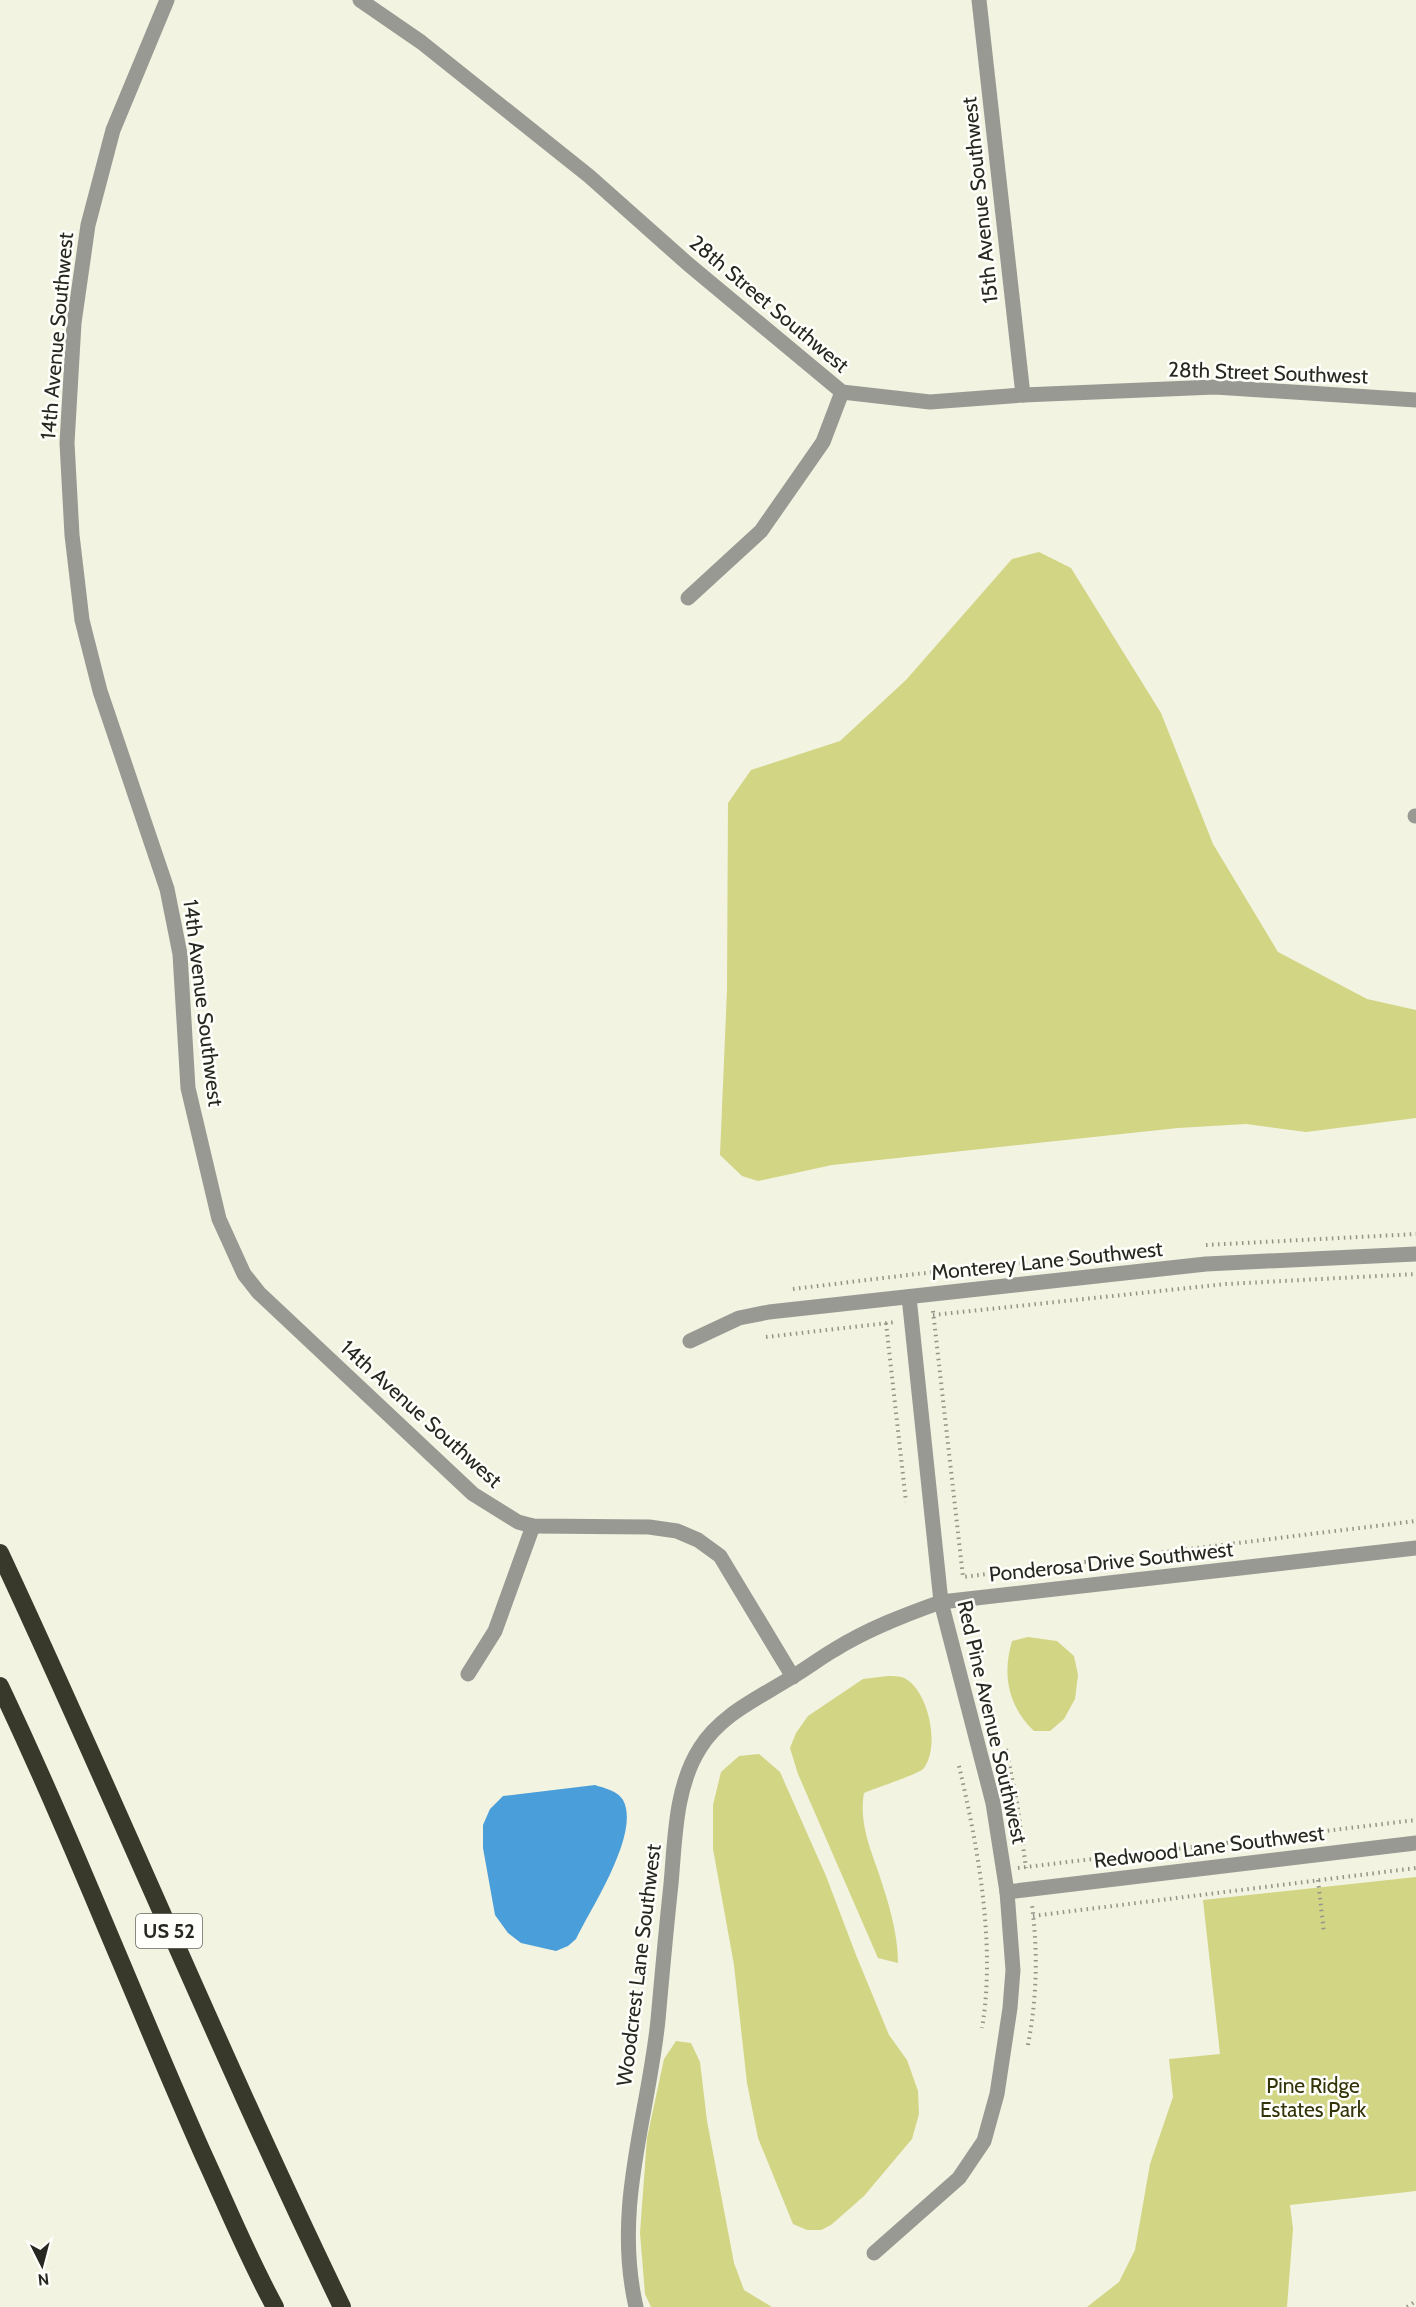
<svg xmlns="http://www.w3.org/2000/svg" width="1416" height="2307" font-family="Cabin,sans-serif">
<rect width="100%" height="100%" fill="#f2f3e1"/>
<g fill="#d2d584">
<path d="M 1039,552 L 1071,568 L 1161,713 L 1213,844 L 1278,952 L 1367,999 L 1416,1010 L 1416,1118 L 1306,1132 L 1246,1124 L 1178,1128 L 832,1165 L 758,1181 L 742,1176 L 720,1155 L 727,990 L 728,803 L 751,770 L 840,741 L 906,680 L 1012,559 Z"/>
<path d="M 1028,1637 L 1057,1641 L 1074,1656 L 1078,1675 L 1075,1699 L 1064,1719 L 1050,1731 L 1034,1731 C 1008,1706 1002,1675 1012,1641 Z"/>
<path d="M 888,1676 C 894,1676 902,1676 906,1679 C 929,1693 940,1746 924,1768 C 920,1774 875,1788 864,1793 C 859,1821 869,1845 878,1871 C 888,1901 898,1932 898,1963 L 878,1958 L 798,1774 L 790,1748 L 796,1733 L 808,1716 L 863,1679 Z"/>
<path d="M 759,1754 L 780,1772 L 826,1876 L 856,1955 L 889,2035 L 907,2060 L 918,2091 L 919,2114 L 912,2139 L 864,2196 L 831,2225 L 821,2230 L 807,2230 L 793,2224 L 758,2138 L 747,2083 L 734,1965 L 713,1849 L 713,1805 L 721,1772 L 739,1756 Z"/>
<path d="M 1416,1877 L 1416,2191 L 1290,2205 L 1293,2229 L 1287,2307 L 1087,2307 L 1119,2282 L 1135,2250 L 1150,2164 L 1173,2097 L 1169,2059 L 1220,2054 L 1203,1900 Z"/>
<path d="M 676,2041 L 691,2043 L 700,2062 L 707,2121 L 734,2263 L 744,2290 L 772,2307 L 651,2307 L 645,2294 L 640,2233 L 647,2138 L 664,2059 Z"/>
</g>
<path fill="#4a9eda" d="M 595,1785 C 604,1788 618,1791 623,1800 C 641,1833 591,1908 576,1939 L 568,1946 L 556,1951 L 521,1943 L 508,1933 L 495,1915 L 483,1848 L 483,1825 L 490,1809 L 503,1796 Z"/>
<g fill="none" stroke-linecap="round" stroke-linejoin="round">
<g stroke="#949488" stroke-width="4" stroke-dasharray="1.5 4.5" stroke-linecap="butt">
<path d="M 1206,1245 L 1416,1234"/>
<path d="M 793,1289 L 916,1274 L 1153,1250"/>
<path d="M 933,1311 L 963,1577 L 1416,1521"/>
<path d="M 933,1315 L 1226,1284 L 1416,1274"/>
<path d="M 886,1323 L 906,1502"/>
<path d="M 766,1337 L 896,1322"/>
<path d="M 1006,1749 L 1017,1802 L 1026,1868"/>
<path d="M 959,1766 C 978,1847 996,1946 982,2028"/>
<path d="M 1018,1868 L 1416,1820"/>
<path d="M 1318,1880 L 1324,1933"/>
<path d="M 1033,1916 L 1416,1868"/>
<path d="M 1028,2045 C 1037,1996 1038,1954 1032,1905"/>
<path d="M 1407,2307 L 1416,2301"/>
</g>
<g stroke="#989992" stroke-width="15">
<path d="M 167,0 L 113,130 L 88,225 L 74,323 L 67,443 L 72,535 L 82,620 L 100,691 L 167,889 L 180,954 L 188,1088 L 219,1219 L 244,1274 L 259,1293 L 473,1494 L 518,1522 L 533,1526 L 649,1527 L 677,1531 L 698,1540 L 720,1556 L 793,1677"/>
<path d="M 360,0 L 421,42 L 589,176 L 688,264 L 842,392 L 930,402 L 1023,395 L 1215,387 L 1416,400"/>
<path d="M 979,0 L 1023,395"/>
<path d="M 688,598 L 761,531 L 823,442 L 842,392"/>
<path d="M 1415,816 L 1416,816"/>
<path d="M 690,1341 L 739,1318 L 769,1312 L 1206,1264 L 1416,1254"/>
<path d="M 468,1674 L 495,1631 L 533,1526"/>
<path d="M 1007,1892 L 1416,1843"/>
<path d="M 874,2253 L 959,2178 L 984,2141 L 997,2094 L 1010,2008 L 1013,1970 L 1007,1892 L 993,1803 L 941,1602 L 909,1297"/>
<path d="M 636,2307 C 613,2207 648,2118 658,2020 C 662,1975 666,1930 671,1884 C 675,1840 675,1787 700,1748 C 721,1714 759,1698 792,1677 C 806,1669 820,1658 834,1650 C 868,1629 904,1615 941,1602 L 1416,1548"/>
</g>
<g stroke="#39392b" stroke-width="18">
<path d="M 0,1553 C 117,1803 222,2059 342,2307"/>
<path d="M 0,1686 C 73,1840 134,1999 203,2154 C 227,2206 248,2258 275,2307"/>
</g>
</g>
<g text-anchor="middle" stroke-width="5" stroke-linejoin="round" paint-order="stroke">
<rect fill="#fffffb" stroke="#686863" stroke-width="1.5" x="136" y="1914" width="66" height="34" rx="4.5"/>
<g font-size="20" font-weight="bold" fill="#282822">
<text x="169" y="1938">US 52</text>
</g>
<g font-size="21" fill="#282822" stroke="#fffffb">
<text transform="translate(980 200) rotate(-96)" y="7">15th Avenue Southwest</text>
<text transform="translate(769 304) rotate(40)" y="7">28th Street Southwest</text>
<text transform="translate(57 336) rotate(-85)" y="7">14th Avenue Southwest</text>
<text transform="translate(1268 373) rotate(2)" y="7">28th Street Southwest</text>
<text transform="translate(203 1003) rotate(83)" y="7">14th Avenue Southwest</text>
<text transform="translate(1047 1261) rotate(-6)" y="7">Monterey Lane Southwest</text>
<text transform="translate(421 1414) rotate(42)" y="7">14th Avenue Southwest</text>
<text transform="translate(1111 1562) rotate(-6)" y="7">Ponderosa Drive Southwest</text>
<text transform="translate(992 1722) rotate(77)" y="7">Red Pine Avenue Southwest</text>
<text transform="translate(1209 1847) rotate(-7)" y="7">Redwood Lane Southwest</text>
<text transform="translate(639 1965) rotate(-83)" y="7">Woodcrest Lane Southwest</text>
</g>
<g font-size="21" fill="#34340a" stroke="#fffffb">
<text x="1313" y="2093">Pine Ridge<tspan x="1313" dy="24">Estates Park</tspan></text>
</g>
</g>
<g transform="translate(42 2265) rotate(174)" stroke="#fffffb" stroke-width="4.5" paint-order="stroke">
<path d="M0-4.5L10 22L0 15L-10 22Z" fill="#282822"/>
<text y="-9" font-size="16" font-weight="bold" text-anchor="middle" fill="#282822">N</text>
</g>
</svg>
